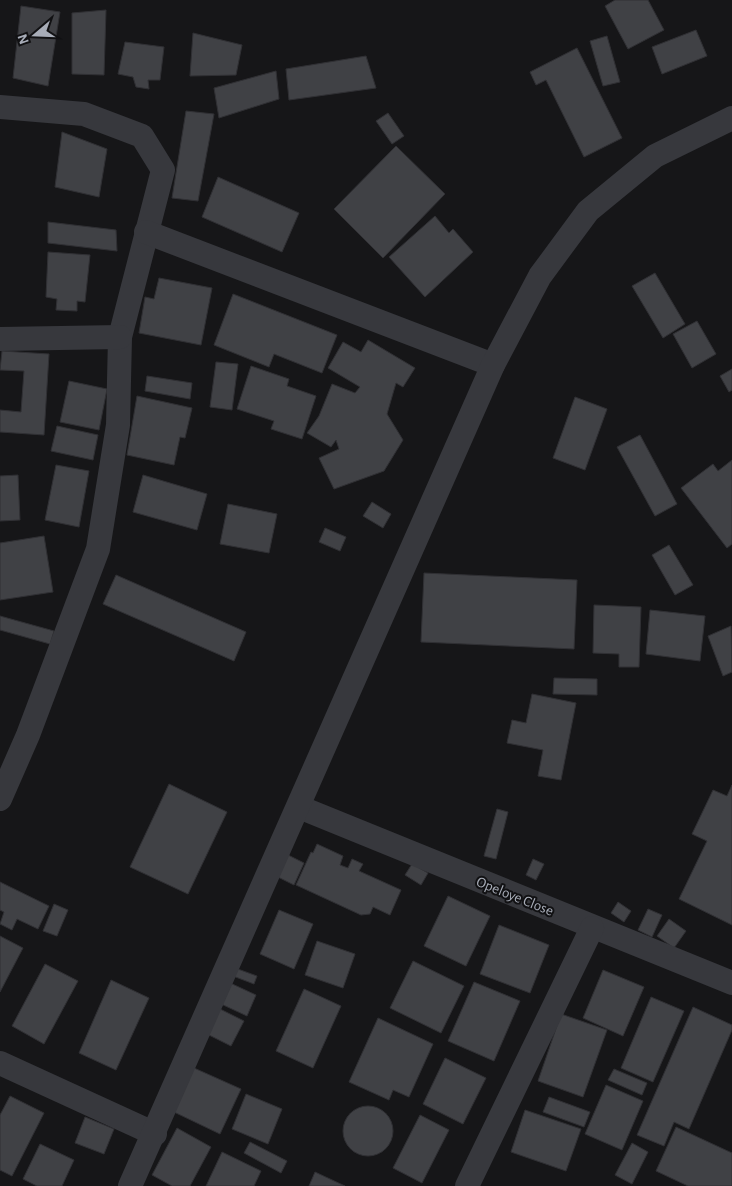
<svg xmlns="http://www.w3.org/2000/svg" width="732" height="1186" font-family="'Alegreya Sans',sans-serif">
<rect width="100%" height="100%" fill="#161618"/>
<g fill="#404145" stroke="#303034">
<path d="M 615,0 L 648,0 L 664,30 L 628,49 L 605,6 Z"/>
<path d="M 21,6 L 60,12 L 48,86 L 13,78 Z"/>
<path d="M 106,10 L 104,75 L 72,74 L 72,13 Z"/>
<path d="M 696,30 L 707,56 L 662,74 L 652,47 Z"/>
<path d="M 193,33 L 242,45 L 236,75 L 190,76 Z"/>
<path d="M 607,36 L 620,82 L 603,86 L 590,41 Z"/>
<path d="M 125,42 L 164,47 L 160,80 L 148,80 L 149,89 L 136,87 L 133,77 L 118,74 Z"/>
<path d="M 577,48 L 622,138 L 584,157 L 546,80 L 536,85 L 530,72 Z"/>
<path d="M 366,56 L 376,88 L 289,100 L 286,69 Z"/>
<path d="M 276,71 L 279,99 L 219,118 L 214,88 Z"/>
<path d="M 186,111 L 214,114 L 198,201 L 172,198 Z"/>
<path d="M 388,113 L 404,136 L 392,144 L 376,121 Z"/>
<path d="M 62,132 L 107,149 L 99,197 L 55,187 Z"/>
<path d="M 396,146 L 445,194 L 383,258 L 334,209 Z"/>
<path d="M 218,177 L 299,213 L 282,252 L 202,217 Z"/>
<path d="M 435,216 L 449,233 L 453,229 L 473,252 L 425,297 L 389,257 Z"/>
<path d="M 48,222 L 116,230 L 117,251 L 48,243 Z"/>
<path d="M 48,252 L 90,255 L 85,302 L 77,301 L 77,311 L 56,310 L 57,299 L 46,297 Z"/>
<path d="M 655,273 L 685,324 L 663,338 L 632,286 Z"/>
<path d="M 159,278 L 212,288 L 201,345 L 139,333 L 145,297 L 154,299 Z"/>
<path d="M 233,294 L 337,335 L 322,373 L 274,354 L 269,367 L 214,345 Z"/>
<path d="M 697,321 L 716,354 L 692,368 L 673,334 Z"/>
<path d="M 368,340 L 415,368 L 403,387 L 396,383 L 387,414 L 403,440 L 384,471 L 334,489 L 319,458 L 339,449 L 336,440 L 331,447 L 307,433 L 319,416 L 332,384 L 355,393 L 360,387 L 328,368 L 343,342 L 361,352 Z"/>
<path d="M 2,351 L 49,354 L 44,435 L 0,432 L 0,410 L 21,412 L 24,371 L 0,370 Z"/>
<path d="M 216,362 L 238,364 L 232,410 L 210,407 Z"/>
<path d="M 251,366 L 289,379 L 287,386 L 316,396 L 302,439 L 271,429 L 274,421 L 237,409 Z"/>
<path d="M 732,369 L 732,390 L 729,392 L 720,376 Z"/>
<path d="M 147,376 L 192,383 L 190,399 L 145,391 Z"/>
<path d="M 69,381 L 107,389 L 99,430 L 60,422 Z"/>
<path d="M 137,396 L 192,408 L 185,438 L 180,437 L 174,465 L 127,455 Z"/>
<path d="M 575,397 L 607,409 L 585,470 L 553,458 Z"/>
<path d="M 57,426 L 98,435 L 93,460 L 51,451 Z"/>
<path d="M 640,435 L 677,504 L 655,516 L 617,447 Z"/>
<path d="M 732,460 L 732,544 L 727,548 L 681,488 L 713,464 L 718,471 Z"/>
<path d="M 56,465 L 89,471 L 79,527 L 45,520 Z"/>
<path d="M 18,475 L 20,520 L 0,521 L 0,476 Z"/>
<path d="M 143,475 L 207,494 L 197,530 L 133,512 Z"/>
<path d="M 372,502 L 391,514 L 383,528 L 363,516 Z"/>
<path d="M 228,504 L 277,514 L 269,553 L 220,544 Z"/>
<path d="M 325,528 L 346,537 L 340,551 L 319,542 Z"/>
<path d="M 44,536 L 53,592 L 0,600 L 0,543 Z"/>
<path d="M 669,545 L 693,585 L 675,595 L 652,555 Z"/>
<path d="M 424,573 L 577,580 L 574,649 L 421,642 Z"/>
<path d="M 116,575 L 246,632 L 234,661 L 103,604 Z"/>
<path d="M 594,605 L 641,607 L 639,667 L 619,667 L 619,654 L 593,653 Z"/>
<path d="M 650,610 L 705,616 L 700,661 L 646,654 Z"/>
<path d="M 0,616 L 54,631 L 50,644 L 0,630 Z"/>
<path d="M 731,626 L 732,672 L 723,676 L 708,636 Z"/>
<path d="M 554,678 L 597,679 L 597,695 L 553,694 Z"/>
<path d="M 532,694 L 576,703 L 561,780 L 538,776 L 543,750 L 507,743 L 512,720 L 526,723 Z"/>
<path d="M 169,784 L 227,812 L 188,894 L 130,867 Z"/>
<path d="M 732,785 L 732,925 L 679,899 L 707,841 L 692,834 L 713,790 L 727,796 Z"/>
<path d="M 497,809 L 508,812 L 496,859 L 484,856 Z"/>
<path d="M 317,844 L 343,856 L 340,865 L 348,868 L 352,859 L 363,864 L 359,871 L 401,890 L 390,915 L 373,907 L 370,914 L 361,915 L 296,885 L 311,852 L 313,853 Z"/>
<path d="M 288,855 L 304,863 L 294,885 L 278,877 Z"/>
<path d="M 533,859 L 544,864 L 536,880 L 526,875 Z"/>
<path d="M 412,864 L 428,873 L 421,885 L 405,875 Z"/>
<path d="M 0,882 L 49,906 L 38,929 L 17,919 L 12,930 L 0,924 L 4,912 L 0,910 Z"/>
<path d="M 448,896 L 490,916 L 466,966 L 424,946 Z"/>
<path d="M 618,902 L 631,911 L 624,922 L 611,913 Z"/>
<path d="M 54,904 L 68,910 L 57,936 L 43,931 Z"/>
<path d="M 648,909 L 662,915 L 652,937 L 638,930 Z"/>
<path d="M 279,910 L 313,924 L 294,969 L 260,954 Z"/>
<path d="M 669,919 L 686,931 L 674,948 L 657,936 Z"/>
<path d="M 499,925 L 549,945 L 530,993 L 480,974 Z"/>
<path d="M 0,936 L 23,948 L 0,992 Z"/>
<path d="M 317,941 L 355,954 L 343,988 L 305,975 Z"/>
<path d="M 413,961 L 464,986 L 441,1033 L 390,1008 Z"/>
<path d="M 45,964 L 78,981 L 44,1044 L 12,1026 Z"/>
<path d="M 235,968 L 257,976 L 254,984 L 233,976 Z"/>
<path d="M 603,970 L 644,987 L 623,1036 L 583,1018 Z"/>
<path d="M 111,980 L 149,998 L 116,1070 L 79,1053 Z"/>
<path d="M 228,982 L 256,995 L 247,1016 L 219,1003 Z"/>
<path d="M 474,982 L 520,1001 L 494,1061 L 448,1041 Z"/>
<path d="M 304,989 L 341,1006 L 313,1068 L 276,1051 Z"/>
<path d="M 651,997 L 684,1011 L 653,1082 L 621,1068 Z"/>
<path d="M 693,1007 L 732,1025 L 732,1030 L 689,1129 L 674,1122 L 664,1146 L 637,1135 Z"/>
<path d="M 218,1008 L 244,1021 L 231,1046 L 205,1033 Z"/>
<path d="M 561,1014 L 607,1030 L 583,1097 L 538,1081 Z"/>
<path d="M 378,1018 L 433,1044 L 409,1097 L 393,1090 L 389,1100 L 349,1082 Z"/>
<path d="M 445,1058 L 486,1078 L 463,1124 L 423,1104 Z"/>
<path d="M 194,1068 L 241,1089 L 220,1134 L 174,1112 Z"/>
<path d="M 614,1069 L 647,1083 L 642,1095 L 608,1080 Z"/>
<path d="M 606,1085 L 643,1101 L 622,1150 L 585,1134 Z"/>
<path d="M 246,1094 L 282,1109 L 268,1144 L 232,1129 Z"/>
<path d="M 10,1096 L 44,1113 L 12,1176 L 0,1170 L 0,1115 Z"/>
<path d="M 549,1097 L 590,1112 L 584,1127 L 543,1112 Z"/>
<circle cx="368" cy="1131" r="25"/>
<path d="M 525,1110 L 581,1129 L 566,1171 L 511,1152 Z"/>
<path d="M 420,1115 L 449,1130 L 422,1183 L 393,1168 Z"/>
<path d="M 85,1117 L 114,1129 L 104,1154 L 75,1143 Z"/>
<path d="M 676,1127 L 732,1153 L 732,1186 L 688,1186 L 656,1171 Z"/>
<path d="M 177,1128 L 211,1147 L 190,1186 L 172,1186 L 152,1175 Z"/>
<path d="M 250,1142 L 287,1161 L 281,1173 L 244,1153 Z"/>
<path d="M 632,1143 L 648,1152 L 632,1184 L 615,1175 Z"/>
<path d="M 40,1144 L 74,1160 L 62,1186 L 37,1186 L 23,1179 Z"/>
<path d="M 222,1152 L 261,1171 L 254,1186 L 206,1186 Z"/>
<path d="M 315,1172 L 345,1186 L 309,1186 Z"/>
</g>
<g fill="none" stroke-linecap="round" stroke-linejoin="round">
<g stroke="#37383d" stroke-width="24">
<path d="M 0,107 L 84,114 L 142,136 L 163,170 L 120,337 L 118,425 L 98,549 L 28,735 L 0,799"/>
<path d="M 146,232 L 493,365"/>
<path d="M 0,339 L 120,337"/>
<path d="M 299,807 L 732,983"/>
<path d="M 0,1063 L 155,1134"/>
<path d="M 130,1186 L 493,365 L 540,276 L 588,211 L 655,156 L 732,118"/>
<path d="M 467,1186 L 592,928"/>
</g>
</g>
<g text-anchor="middle" stroke-width="4" stroke-linejoin="round" paint-order="stroke">
<g font-size="15" fill="#a8adb8" stroke="#111113">
<text transform="translate(515 896) rotate(22)" y="5">Opeloye Close</text>
</g>
</g>
<g transform="translate(35 35) rotate(251)" stroke="#111113" stroke-width="4" paint-order="stroke">
<path d="M0-4L9 19L0 12L-9 19Z" fill="#a8adb8"/>
<text y="-8" font-size="14" font-weight="bold" text-anchor="middle" fill="#a8adb8">N</text>
</g>
</svg>
